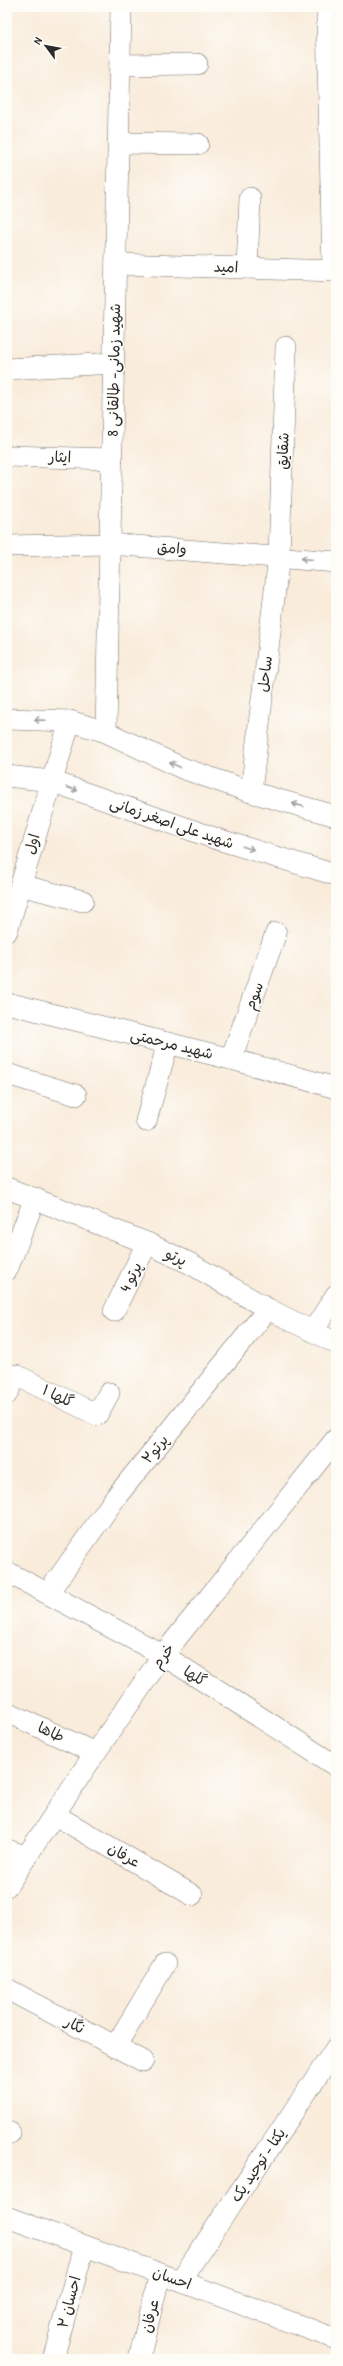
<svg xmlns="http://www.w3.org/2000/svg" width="343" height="2366" font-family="'Patrick Hand','Playpen Sans Arabic',sans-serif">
<rect width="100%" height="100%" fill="#fdfcf7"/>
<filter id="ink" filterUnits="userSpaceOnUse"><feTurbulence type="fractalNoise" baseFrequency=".025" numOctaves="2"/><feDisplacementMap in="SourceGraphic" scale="8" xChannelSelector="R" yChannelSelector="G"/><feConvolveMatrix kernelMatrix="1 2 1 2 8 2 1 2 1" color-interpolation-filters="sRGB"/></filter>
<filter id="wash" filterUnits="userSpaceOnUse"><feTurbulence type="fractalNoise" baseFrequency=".012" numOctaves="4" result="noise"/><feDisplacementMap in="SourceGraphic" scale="16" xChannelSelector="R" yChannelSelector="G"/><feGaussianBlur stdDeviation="0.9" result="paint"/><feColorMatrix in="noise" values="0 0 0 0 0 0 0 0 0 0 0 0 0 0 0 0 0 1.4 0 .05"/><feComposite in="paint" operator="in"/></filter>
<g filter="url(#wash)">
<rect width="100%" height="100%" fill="#f9ecdb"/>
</g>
<g filter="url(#ink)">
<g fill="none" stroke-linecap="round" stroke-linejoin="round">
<defs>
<g id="minor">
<path d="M 120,65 L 197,64"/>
<path d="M 118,143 L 198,144"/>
<path d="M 116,264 L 336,271"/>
<path d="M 247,268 L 250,198"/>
<path d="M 333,271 L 327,19 L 328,12 L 333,7"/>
<path d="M 7,369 L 114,363"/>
<path d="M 7,456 L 112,459"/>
<path d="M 7,546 L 110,544 L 336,562"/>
<path d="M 7,719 L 70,721 L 106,732 L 182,768 L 251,792 L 336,816"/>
<path d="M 106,732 L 121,7"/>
<path d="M 7,776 L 51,781 L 217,839 L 336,875"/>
<path d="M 251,792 L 279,556 L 286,347"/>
<path d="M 20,885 L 83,901"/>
<path d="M 7,931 L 70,721"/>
<path d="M 7,1003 L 231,1059 L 336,1088"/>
<path d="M 231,1059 L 276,933"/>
<path d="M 7,1074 L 76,1095"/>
<path d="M 146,1121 L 168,1043"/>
<path d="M 7,1188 L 147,1243 L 191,1264 L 268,1309 L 336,1343"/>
<path d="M 7,1270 L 35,1198"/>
<path d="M 114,1311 L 147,1243"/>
<path d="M 313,1331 L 336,1295"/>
<path d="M 7,1394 L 16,1375 L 97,1415 L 109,1393"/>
<path d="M 7,1572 L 163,1655 L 336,1766"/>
<path d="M 48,1593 L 116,1497 L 268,1309"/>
<path d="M 7,1712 L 95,1753"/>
<path d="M 55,1815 L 192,1895"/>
<path d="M 7,1850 L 27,1857"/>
<path d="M 7,1886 L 95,1753 L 163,1655 L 336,1439"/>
<path d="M 7,1989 L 143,2061"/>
<path d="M 115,2047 L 165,1964"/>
<path d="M 7,2132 L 10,2133"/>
<path d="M 7,2217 L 336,2339"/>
<path d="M 180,2281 L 336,2048"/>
<path d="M 53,2359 L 84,2246"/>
<path d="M 139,2359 L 160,2274"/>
</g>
</defs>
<use href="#minor" stroke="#736f69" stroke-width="22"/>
<use href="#minor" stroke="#fff" stroke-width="21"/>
</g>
<defs><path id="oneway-shaft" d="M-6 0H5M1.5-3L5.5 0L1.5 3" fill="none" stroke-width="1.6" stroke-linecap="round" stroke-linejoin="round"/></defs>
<g stroke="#a0a0a0">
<use href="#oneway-shaft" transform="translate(307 559) rotate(-174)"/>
<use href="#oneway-shaft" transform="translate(40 720) rotate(-178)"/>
<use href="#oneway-shaft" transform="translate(175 765) rotate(-155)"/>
<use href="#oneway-shaft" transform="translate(72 789) rotate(19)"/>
<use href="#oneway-shaft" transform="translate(298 805) rotate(-164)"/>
<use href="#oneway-shaft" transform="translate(248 848) rotate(17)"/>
</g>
</g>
<g text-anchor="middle" stroke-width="3" stroke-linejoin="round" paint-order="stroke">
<g font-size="15" fill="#2b2b2b" stroke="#fdfcf7">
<text transform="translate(226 267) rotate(2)" y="5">امید</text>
<text transform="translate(114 370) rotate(-89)" y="5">شهید زمانی- طالقانی 8</text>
<text transform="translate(283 451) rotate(-88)" y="5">شقایق</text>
<text transform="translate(60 457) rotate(1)" y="5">ایثار</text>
<text transform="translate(172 548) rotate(4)" y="5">وامق</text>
<text transform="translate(265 674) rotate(-83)" y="5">ساحل</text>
<text transform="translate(172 823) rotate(19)" y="5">شهید علی اصغر زمانی</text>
<text transform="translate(32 844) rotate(-74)" y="5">اول</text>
<text transform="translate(254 996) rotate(-70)" y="5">سوم</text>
<text transform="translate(172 1044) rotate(14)" y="5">شهید مرحمتی</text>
<text transform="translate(176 1257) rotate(26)" y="5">پرتو</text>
<text transform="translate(131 1277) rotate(-64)" y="5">پرتو 4</text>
<text transform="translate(58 1396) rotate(26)" y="5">گلها ۱</text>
<text transform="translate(155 1449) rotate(-51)" y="5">پرتو۲</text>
<text transform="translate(163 1656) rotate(-53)" y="5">خرم</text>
<text transform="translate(195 1676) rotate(33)" y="5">گلها</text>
<text transform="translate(51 1732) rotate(25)" y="5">طاها</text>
<text transform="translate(124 1855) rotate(30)" y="5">عرفان</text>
<text transform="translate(75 2025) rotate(28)" y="5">نگار</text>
<text transform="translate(258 2165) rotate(-56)" y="5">یکتا - توحید یک</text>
<text transform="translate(172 2278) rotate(20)" y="5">احسان</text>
<text transform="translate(69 2302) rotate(-75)" y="5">احسان ۲</text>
<text transform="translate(150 2316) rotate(-76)" y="5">عرفان</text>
</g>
</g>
<rect width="343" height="2366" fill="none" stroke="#fdfcf7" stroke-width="24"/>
<g transform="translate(46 46) rotate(302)" stroke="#fdfcf7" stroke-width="3" paint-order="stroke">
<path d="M0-3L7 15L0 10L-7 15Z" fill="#2b2b2b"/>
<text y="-6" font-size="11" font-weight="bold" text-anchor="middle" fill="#2b2b2b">N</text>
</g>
</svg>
